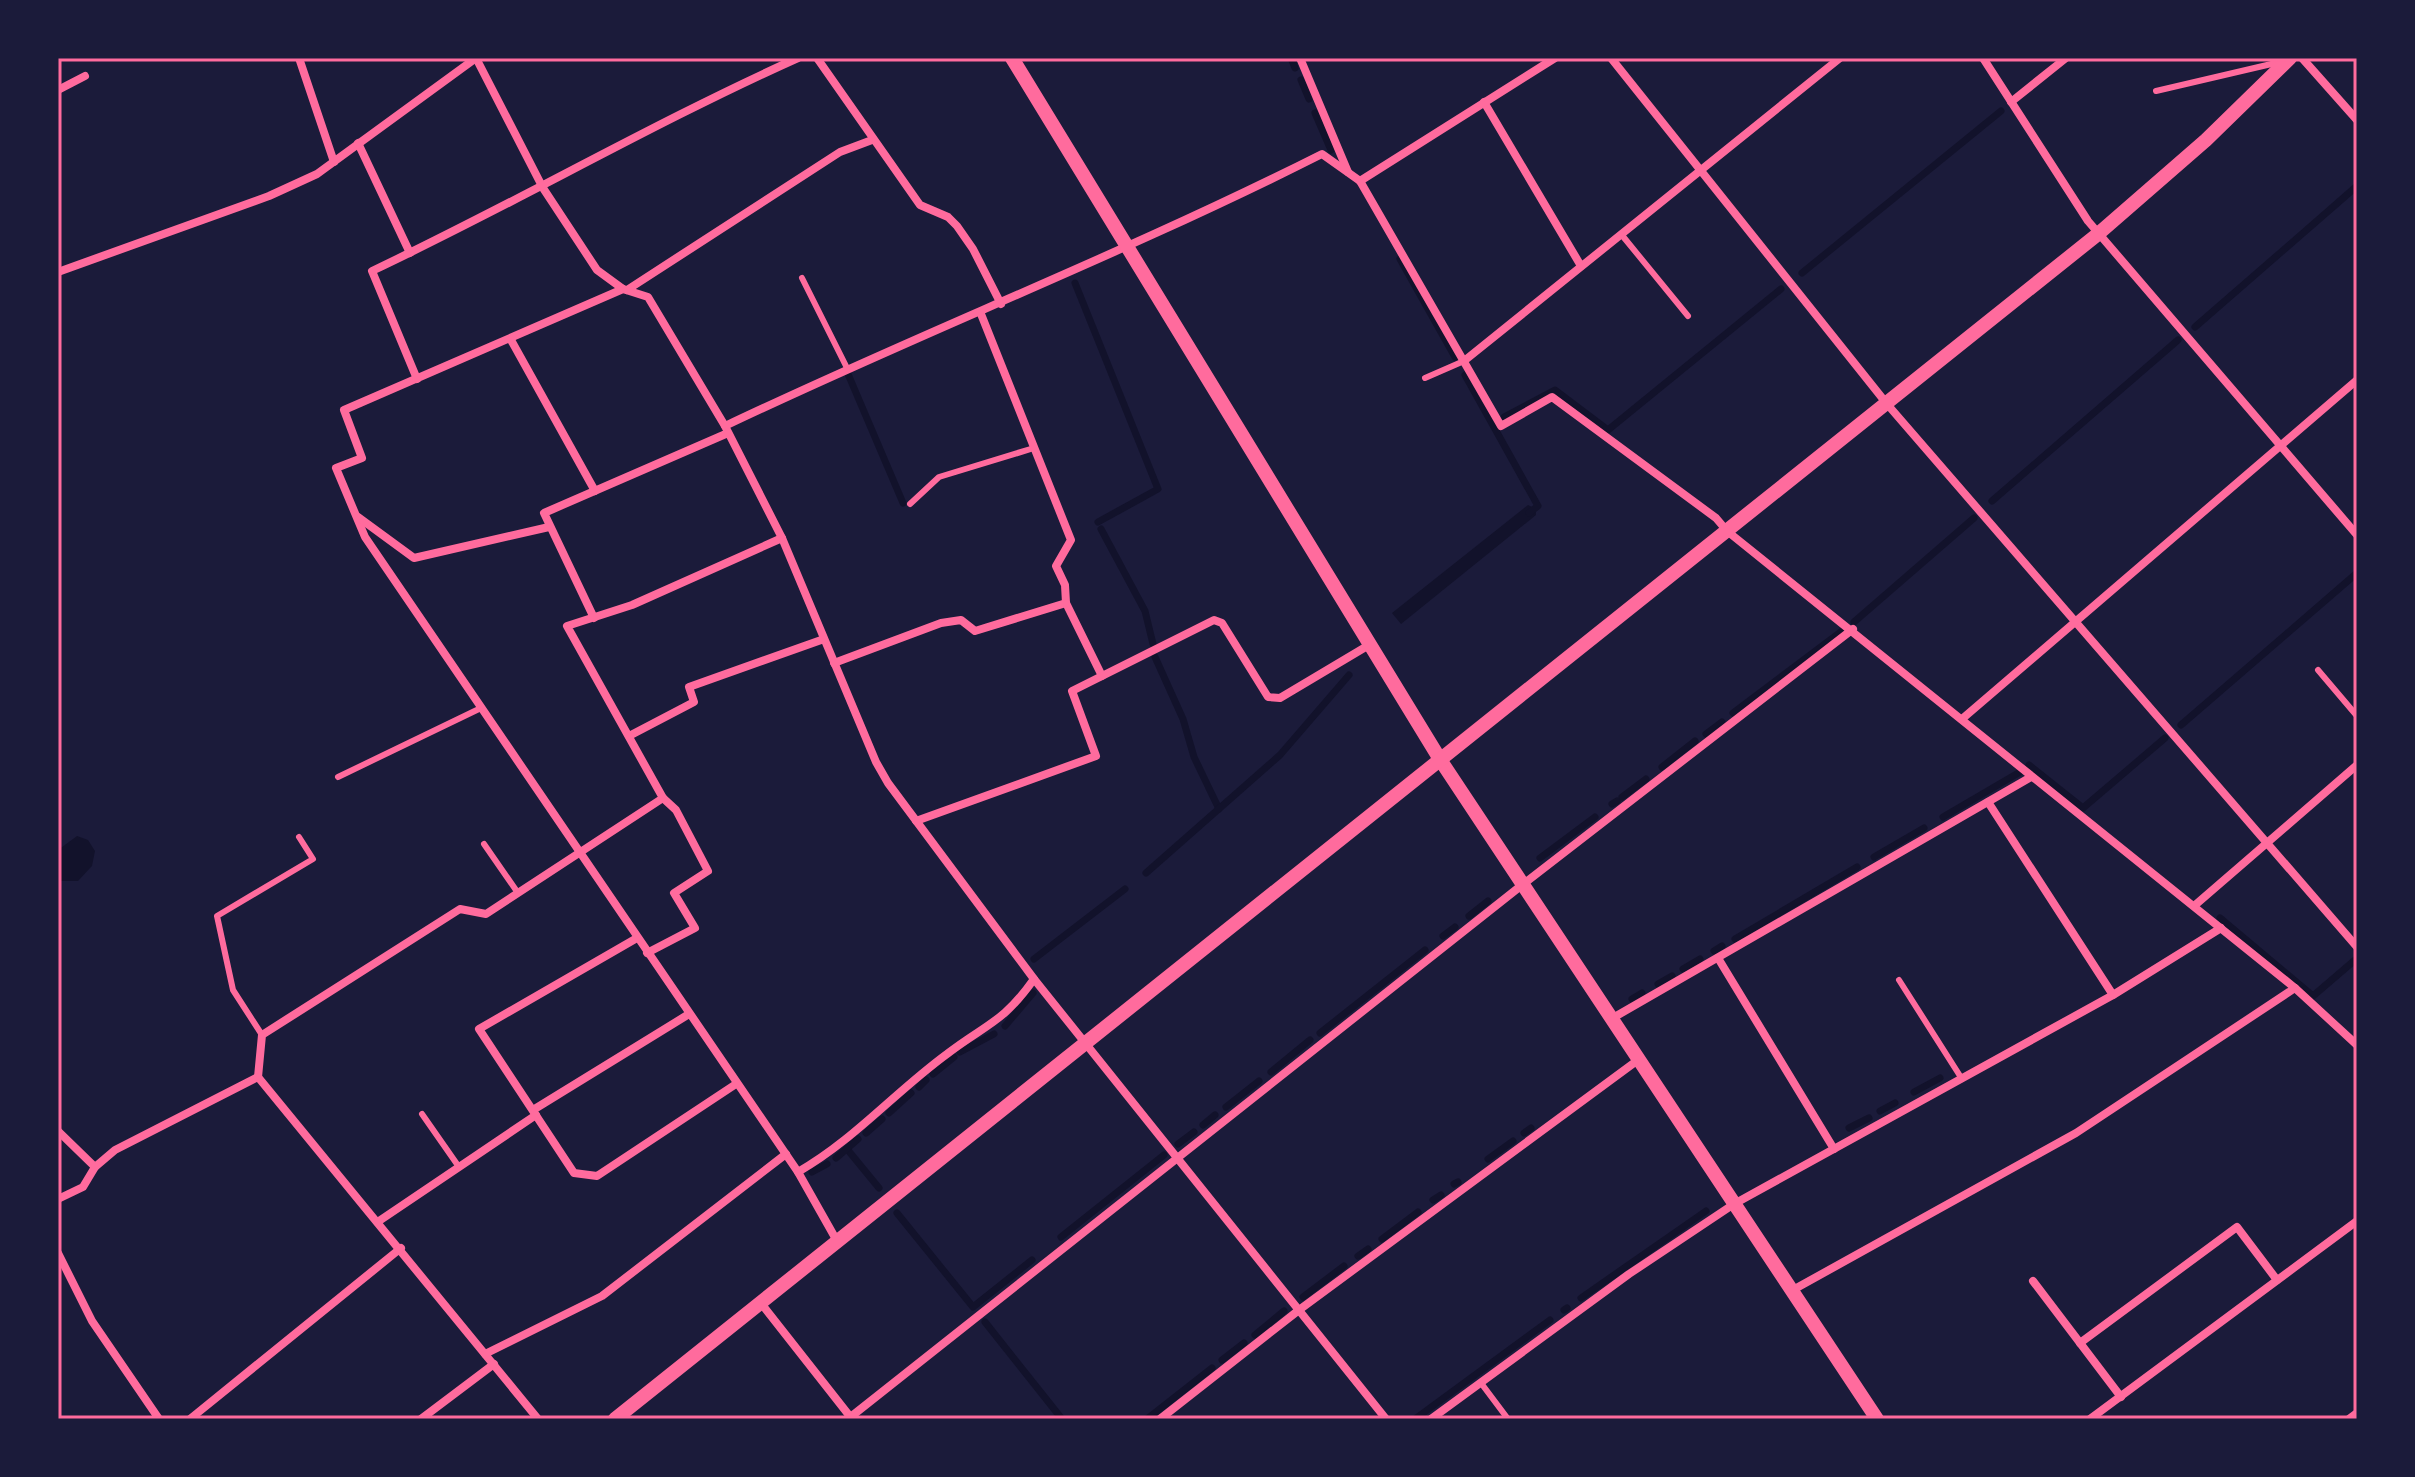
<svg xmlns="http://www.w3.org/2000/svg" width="2415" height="1477" font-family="'IBM Plex Sans',sans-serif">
<rect width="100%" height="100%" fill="#1b1b3a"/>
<g fill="#12122b">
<path d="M 1528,505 L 1536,509 L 1536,515 L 1401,624 L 1392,613 Z"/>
<path d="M 77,836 L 88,840 L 95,851 L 92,866 L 78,881 L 58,881 L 58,850 Z"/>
</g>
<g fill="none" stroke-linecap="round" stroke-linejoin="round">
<g stroke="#12122b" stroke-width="7">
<path d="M 1291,58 L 1295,68"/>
<path d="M 1301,80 L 1309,99"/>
<path d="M 1315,113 L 1331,150"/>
<path d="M 1400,259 L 1455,357"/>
<path d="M 1802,273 L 2001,111"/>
<path d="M 1075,283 L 1158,489 L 1098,522"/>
<path d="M 2195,327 L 2357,186"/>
<path d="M 848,374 L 903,503"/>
<path d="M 1465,375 L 1538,506 L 1529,513"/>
<path d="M 1504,417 L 1555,390 L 1608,430 L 1781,289"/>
<path d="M 1992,501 L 2178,340"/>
<path d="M 1101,529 L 1145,611 L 1153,644"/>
<path d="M 1854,622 L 1974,518"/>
<path d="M 1155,657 L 1183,719 L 1194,757 L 1219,809"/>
<path d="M 1733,713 L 1842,631"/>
<path d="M 2181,725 L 2357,573"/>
<path d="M 1706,734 L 1722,722"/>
<path d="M 2029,765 L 2083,808 L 2165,738"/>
<path d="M 1662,767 L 1695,741"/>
<path d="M 1622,797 L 1646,779"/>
<path d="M 1612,804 L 1617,801"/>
<path d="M 1943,817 L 2020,772"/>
<path d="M 1874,857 L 1924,828"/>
<path d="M 1540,858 L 1595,817"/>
<path d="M 1146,873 L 1280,755 L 1349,675"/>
<path d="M 1469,916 L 1488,901"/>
<path d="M 2220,918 L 2313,996 L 2355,960"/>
<path d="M 1443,936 L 1455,927"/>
<path d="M 1735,939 L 1857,867"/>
<path d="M 1714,951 L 1722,946"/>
<path d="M 1034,959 L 1125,889"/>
<path d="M 1683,969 L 1700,959"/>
<path d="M 1658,984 L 1672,976"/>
<path d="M 1632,999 L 1642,993"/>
<path d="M 1005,1026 L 1033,993"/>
<path d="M 1320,1033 L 1425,950"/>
<path d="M 960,1052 L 994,1034"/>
<path d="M 1271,1072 L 1310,1040"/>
<path d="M 933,1074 L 954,1057"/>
<path d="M 919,1087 L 926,1080"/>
<path d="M 1914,1092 L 1940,1078"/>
<path d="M 1226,1107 L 1259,1081"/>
<path d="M 1880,1111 L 1895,1103"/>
<path d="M 889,1113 L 911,1093"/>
<path d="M 1203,1125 L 1215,1115"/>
<path d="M 1849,1128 L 1869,1118"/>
<path d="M 866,1133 L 882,1119"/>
<path d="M 1524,1133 L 1531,1128"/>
<path d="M 1178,1144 L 1194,1132"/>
<path d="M 847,1149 L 879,1188"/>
<path d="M 836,1158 L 858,1139"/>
<path d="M 1488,1159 L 1513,1141"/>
<path d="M 812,1172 L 827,1164"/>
<path d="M 1454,1184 L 1458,1182"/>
<path d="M 1433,1200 L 1441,1195"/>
<path d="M 897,1213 L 973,1307 L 1032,1260"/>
<path d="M 1061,1237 L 1164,1155"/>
<path d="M 1382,1239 L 1418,1212"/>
<path d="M 1358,1256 L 1368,1249"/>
<path d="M 1303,1297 L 1344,1266"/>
<path d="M 1581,1298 L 1706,1211"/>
<path d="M 1564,1310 L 1567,1308"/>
<path d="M 985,1322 L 1062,1419"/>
<path d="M 1255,1335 L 1284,1311"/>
<path d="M 1222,1360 L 1244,1343"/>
<path d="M 1147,1419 L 1212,1368"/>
<path d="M 1415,1419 L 1550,1320"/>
</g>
<g stroke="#ff6b9d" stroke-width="6">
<path d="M 2156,91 L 2280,62"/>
<path d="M 1621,234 L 1688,316"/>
<path d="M 802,278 L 847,368"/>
<path d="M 1425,378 L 1464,361"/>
<path d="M 910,504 L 939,477 L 1034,448"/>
<path d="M 2318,670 L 2357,716"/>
<path d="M 338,777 L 481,708"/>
<path d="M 484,844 L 518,893"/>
<path d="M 1899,980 L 1962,1079"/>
<path d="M 262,1035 L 233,990 L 217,916 L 313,859 L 299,837"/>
<path d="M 422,1114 L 459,1167"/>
<path d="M 1481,1383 L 1508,1419"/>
</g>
<g stroke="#ff6b9d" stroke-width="8">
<path d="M 299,58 L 334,162"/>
<path d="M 476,58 L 543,188 L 597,270 L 623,289 L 648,297 L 725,426 L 782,538 L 876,762 L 888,783 L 1034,979 L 1386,1419"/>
<path d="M 817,58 L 920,205 L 948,217 L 957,226 L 973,249 L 1001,304"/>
<path d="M 1300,58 L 1348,172"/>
<path d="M 1611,58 L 1887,404 L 2357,947"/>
<path d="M 1983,58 L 2088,221 L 2357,535"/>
<path d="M 2302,58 L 2357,120"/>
<path d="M 58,90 L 85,76"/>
<path d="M 1484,102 L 1581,266"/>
<path d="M 2011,102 L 2066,58"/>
<path d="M 358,143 L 410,253"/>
<path d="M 1360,181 L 1555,58"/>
<path d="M 58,272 L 269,196 L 317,174 L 476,58"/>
<path d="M 623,289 L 344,410 L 362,458 L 336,468 L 365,537 L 798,1172 L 837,1241"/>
<path d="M 627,290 L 840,152 L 872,140"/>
<path d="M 981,314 L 1071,540 L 1056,566 L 1065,585 L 1066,603 L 1102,676"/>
<path d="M 511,340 L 595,491"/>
<path d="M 1464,361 L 1840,58"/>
<path d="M 417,379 L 372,271 C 516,203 653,123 798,58"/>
<path d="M 725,426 C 922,332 1126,253 1322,154 L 1360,181 L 1501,426 L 1552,397 L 1716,518 L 1727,531 L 2295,988 L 2357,1045"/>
<path d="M 358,517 L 414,558 L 549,527"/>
<path d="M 594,618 L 544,513 L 728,433"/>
<path d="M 834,663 L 941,623 L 961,620 L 975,631 L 1066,603"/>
<path d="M 1962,719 L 2357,380"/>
<path d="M 629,736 L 694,702 L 689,687 L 824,639"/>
<path d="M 1988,802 L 2113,995"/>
<path d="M 916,821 L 1096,756 L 1072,691 L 1214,620 L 1222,623 L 1268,697 L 1280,698 L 1369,645"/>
<path d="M 2194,906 L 2357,765"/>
<path d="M 637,938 L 479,1029 L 574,1173 L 597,1176 L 736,1084"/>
<path d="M 647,953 L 695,928 L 674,893 L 708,871 L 676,810 L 663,798"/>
<path d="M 1718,958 L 1834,1149"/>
<path d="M 1611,1019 L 2031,777"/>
<path d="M 258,1077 L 262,1035 L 460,909 L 486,914 L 663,798 L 567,626 L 632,605 L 782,538"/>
<path d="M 533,1110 L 689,1014"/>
<path d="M 58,1131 L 95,1167"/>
<path d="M 798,1172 C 854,1140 895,1092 947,1054 C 986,1024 1003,1023 1034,979"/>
<path d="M 58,1199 L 83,1187 L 95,1167 L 115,1150 L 258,1077 L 538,1419"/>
<path d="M 379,1221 L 536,1115"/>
<path d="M 58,1253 L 92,1321 L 159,1419"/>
<path d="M 2033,1281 L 2121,1397"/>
<path d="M 1791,1291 L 2076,1133 L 2295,988"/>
<path d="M 760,1302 L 852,1419"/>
<path d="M 2080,1343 L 2237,1227 L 2277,1280"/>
<path d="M 485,1354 L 602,1296 L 786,1154"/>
<path d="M 190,1419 L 401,1248"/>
<path d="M 421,1419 L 494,1364"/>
<path d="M 848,1419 L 1522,885 L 1853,629"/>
<path d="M 1160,1419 L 1299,1310 L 1638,1060"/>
<path d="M 1431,1419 L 1629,1274 L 1734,1204 L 2113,995 L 2221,928"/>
<path d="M 2090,1419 L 2357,1221"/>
<path d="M 2349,1419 L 2357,1413"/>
</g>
<g stroke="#ff6b9d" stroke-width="14">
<path d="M 1012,58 L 1441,761 L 1877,1419"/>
<path d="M 615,1419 L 2098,234 L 2206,140 L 2290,58"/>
</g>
</g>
<rect width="2415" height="1477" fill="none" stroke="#1b1b3a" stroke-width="120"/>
<rect x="60" y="60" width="2295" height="1357" fill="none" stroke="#ff6b9d" stroke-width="3"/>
</svg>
